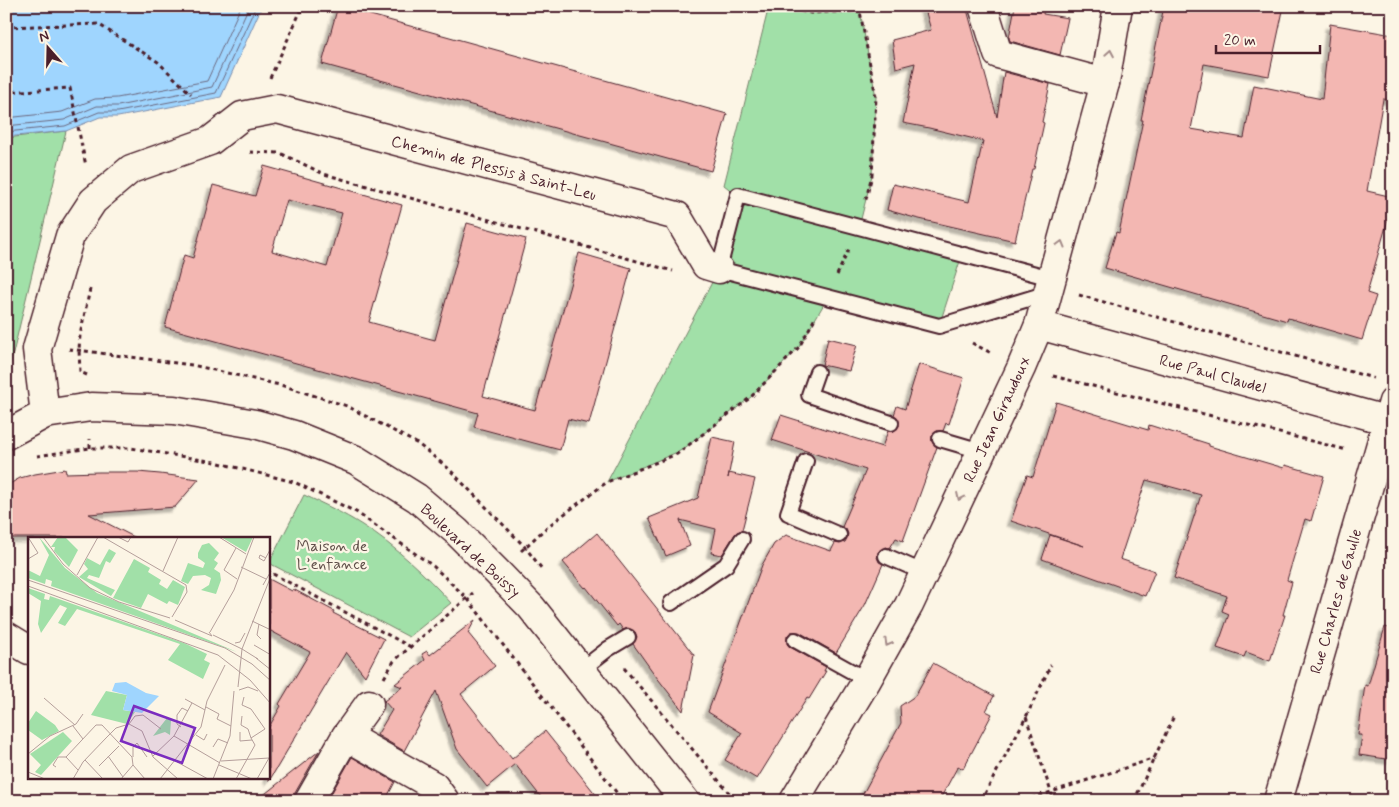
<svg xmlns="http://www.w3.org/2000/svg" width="1399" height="807" font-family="Mynerve,sans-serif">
<defs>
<filter id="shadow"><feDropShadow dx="-4.5" dy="4.5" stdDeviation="1" flood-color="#0004"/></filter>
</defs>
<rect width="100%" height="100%" fill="#fcf5e5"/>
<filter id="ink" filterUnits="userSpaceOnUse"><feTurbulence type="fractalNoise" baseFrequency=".02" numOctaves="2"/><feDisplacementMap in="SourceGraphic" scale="10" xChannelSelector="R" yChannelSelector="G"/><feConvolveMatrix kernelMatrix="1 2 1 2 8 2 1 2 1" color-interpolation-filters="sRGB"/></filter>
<g filter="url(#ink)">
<g fill="#a1e0a8" stroke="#76806a">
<path d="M 769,6 L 811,13 L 860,11 L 876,97 L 872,175 L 859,227 L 962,255 L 939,326 L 828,297 L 799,347 L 751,397 L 682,450 L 607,482 L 719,269 L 738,196 L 724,185 Z"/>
<path d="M 66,131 L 6,383 L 6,138 Z"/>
<path d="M 304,495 C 324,504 343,513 362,525 C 395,546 425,574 451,603 L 409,637 L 269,563 Z"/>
</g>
<path fill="#9fd5fe" stroke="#7d8caa" d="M 6,6 L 262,6 L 221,97 L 118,117 L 100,117 L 66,131 L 6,137 Z"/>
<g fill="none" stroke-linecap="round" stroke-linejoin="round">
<g stroke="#6c687f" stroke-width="1">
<path d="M 6,118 L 62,112 L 95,99 L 117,98 L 207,81 L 241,6"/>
<path d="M 6,126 L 64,120 L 97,106 L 118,106 L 212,87 L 249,6"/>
<path d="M 6,132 L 65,126 L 99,112 L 118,112 L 216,93 L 256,6"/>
</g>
</g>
<g fill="#f3b7b2" stroke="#4a1f2b" fill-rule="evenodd" filter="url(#shadow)">
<path d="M 338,6 L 727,114 L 711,171 L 322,64 Z"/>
<path d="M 924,6 L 966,6 L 997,117 L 1004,72 L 1050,84 L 1042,122 L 1044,123 L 1034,169 L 1032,169 L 1015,241 L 915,218 L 887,210 L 893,184 L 969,202 L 983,141 L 929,128 L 903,123 L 915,63 L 896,68 L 892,40 L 931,30 Z"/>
<path d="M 1015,6 L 1045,6 L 1043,14 L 1068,18 L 1060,55 L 1010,41 L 1009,38 Z"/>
<path d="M 1164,6 L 1284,6 L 1269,76 L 1204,64 L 1191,129 L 1244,138 L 1254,85 L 1322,99 L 1330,24 L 1393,35 L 1393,100 L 1383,99 L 1367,191 L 1393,197 L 1393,202 L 1367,293 L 1376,296 L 1362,340 L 1288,318 L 1287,321 L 1105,268 L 1116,232 L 1119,233 L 1143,120 L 1141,120 Z"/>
<path d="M 264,166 L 402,205 L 369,322 L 435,340 L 467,223 L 526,239 L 483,396 L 535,410 L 579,253 L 631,268 L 589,424 L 568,419 L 560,450 L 474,427 L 478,413 L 165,327 L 184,255 L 193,258 L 213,185 L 255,196 ZM 287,200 L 342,213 L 327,267 L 272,251 Z"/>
<path d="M 828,338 L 857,345 L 849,371 L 822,365 Z"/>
<path d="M 919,364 L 964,378 L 949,424 L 946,423 L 943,431 L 937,431 L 932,436 L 932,442 L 937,447 L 903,541 L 896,538 L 890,548 L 885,547 L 878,552 L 877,557 L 879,562 L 883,564 L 865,605 L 836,653 L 799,632 L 791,632 L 787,636 L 787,644 L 790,647 L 826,667 L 824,671 L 826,671 L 809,699 L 807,698 L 757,779 L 725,760 L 742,733 L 708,712 L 762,565 L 774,544 L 786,535 L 831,551 L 835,543 L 840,544 L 845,542 L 847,538 L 848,534 L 846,529 L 842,527 L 866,470 L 772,440 L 781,415 L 882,447 L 888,431 L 893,431 L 899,426 L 899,421 L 897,417 L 894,415 L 897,406 L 905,409 Z"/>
<path d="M 1056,402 L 1148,430 L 1149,425 L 1209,444 L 1209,446 L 1284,468 L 1285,465 L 1324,476 L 1311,521 L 1305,519 L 1287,580 L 1292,582 L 1283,615 L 1285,615 L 1270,661 L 1246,652 L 1244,657 L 1217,648 L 1229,614 L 1222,611 L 1227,596 L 1174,578 L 1201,495 L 1146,480 L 1120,559 L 1155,571 L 1145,596 L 1042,559 L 1050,535 L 1084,546 L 1011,521 L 1027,475 L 1033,477 Z"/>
<path d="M 712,437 L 735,442 L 728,478 L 729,473 L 755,479 L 742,530 L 737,532 L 735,534 L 722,555 L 711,553 L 716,529 L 680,520 L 690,546 L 666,556 L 649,518 L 698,498 Z"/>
<path d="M 65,469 L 66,473 L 99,472 L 138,472 L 160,474 L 199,479 L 175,507 L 89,514 L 136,538 L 6,538 L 6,486 L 20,478 L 35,474 Z"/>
<path d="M 597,533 L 694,655 L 683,711 L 655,675 L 633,644 L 637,637 L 635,632 L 628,628 L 623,630 L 619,624 L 617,626 L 586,587 L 585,588 L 563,562 Z"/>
<path d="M 269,579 L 292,591 L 293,589 L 334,611 L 333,613 L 384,639 L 365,676 L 346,652 L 269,781 L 269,727 L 281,706 L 279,704 L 310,652 L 269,630 Z"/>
<path d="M 475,620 L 468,633 L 495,666 L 461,694 L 512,759 L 545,731 L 601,801 L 544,801 L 515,764 L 487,787 L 457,749 L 436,691 L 404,751 L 377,735 L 392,710 L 384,701 L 402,687 L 395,684 L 425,660 L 422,654 L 427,651 L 430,655 Z"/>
<path d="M 1385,627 L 1393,629 L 1393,760 L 1359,755 L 1362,735 L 1358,735 L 1365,685 L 1368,686 Z"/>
<path d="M 933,663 L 994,696 L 986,711 L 992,714 L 963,769 L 958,766 L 939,801 L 859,801 L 901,723 L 900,706 L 915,696 Z"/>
<path d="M 319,751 L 295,793 L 293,801 L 256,801 Z"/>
<path d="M 352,757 L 395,782 L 385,801 L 327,801 Z"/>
</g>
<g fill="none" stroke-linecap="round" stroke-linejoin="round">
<defs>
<g id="service">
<path d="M 1048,293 L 939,326 L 719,269 L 738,195 L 1051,278"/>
<path d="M 817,372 L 809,395 L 891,423"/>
<path d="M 940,439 L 981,451"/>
<path d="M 806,461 L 788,513 L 839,535"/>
<path d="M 886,556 L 925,573"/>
<path d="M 671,603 L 726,565 L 742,539"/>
<path d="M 795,640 L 867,680"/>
<path d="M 581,670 L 608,649 L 628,637"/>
</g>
<g id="minor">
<path d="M 983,6 L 998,54 L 1105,83"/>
<path d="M 1039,325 L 1393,422"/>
<path d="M 45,414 L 37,349 L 70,236 L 93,201 L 131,169 L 210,141 L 242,116 L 277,109 L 677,216 L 706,265 L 719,269"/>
<path d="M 6,435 L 45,414 L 91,407 L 174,410 L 255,424 L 294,435 L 356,460 L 417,498 L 456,531 L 497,572 L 531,607 L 685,801"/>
<path d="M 6,636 L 29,650"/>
<path d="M 346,736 L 369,704"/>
<path d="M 309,801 L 346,736 L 434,786 L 445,801"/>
<path d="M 794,801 L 867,680 L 909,605 L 1021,368 L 1039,325 L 1105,83 L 1118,6"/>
<path d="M 1278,801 L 1393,402"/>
</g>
</defs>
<use href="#service" stroke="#4a1f2b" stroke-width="18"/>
<use href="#minor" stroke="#4a1f2b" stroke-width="31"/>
<g stroke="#4a1f2b" stroke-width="3" stroke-dasharray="4 4" stroke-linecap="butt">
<path d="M 769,6 L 811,13 L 860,11 L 876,6"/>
<path d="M 859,6 L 876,97 L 872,175 L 865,203"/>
<path d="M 6,27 L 98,24 L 158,62 L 191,94"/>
<path d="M 270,78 L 303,6"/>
<path d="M 6,92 L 70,88 L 86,166"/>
<path d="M 250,152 L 280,153 L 324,174 L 673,271"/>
<path d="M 837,275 L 849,249"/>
<path d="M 1079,295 L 1373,378"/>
<path d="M 972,343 L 993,354"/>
<path d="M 69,349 L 192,365 L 284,386 L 347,406 L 418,444 L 448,468 L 525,547 L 542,569"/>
<path d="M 87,375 L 80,372 L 79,350 L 80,335 L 90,289"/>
<path d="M 1053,376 L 1347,450"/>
<path d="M 90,448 L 90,439"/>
<path d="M 37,456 L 90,448 L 131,448 L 215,462 L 294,482 L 356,512 L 433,566 L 467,598 L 623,801"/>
<path d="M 521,551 L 547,527 L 607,482 L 677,454 L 751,397 L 799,347 L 815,318"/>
<path d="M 273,574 L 411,647"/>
<path d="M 624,668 L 736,801"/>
<path d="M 384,678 L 394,661 L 473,593"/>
<path d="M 1026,717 L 1054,801"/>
<path d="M 981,801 L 1026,717 L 1051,665"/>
<path d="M 1024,801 L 1155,758"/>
<path d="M 1134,801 L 1174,716"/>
</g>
<use href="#service" stroke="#fcf5e5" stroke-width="14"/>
<use href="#minor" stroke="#fcf5e5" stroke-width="28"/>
</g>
<defs><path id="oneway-chevron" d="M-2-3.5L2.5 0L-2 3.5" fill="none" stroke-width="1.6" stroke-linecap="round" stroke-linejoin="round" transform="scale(1.25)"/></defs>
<g stroke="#a38a88">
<use href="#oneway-chevron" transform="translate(1110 53) rotate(-80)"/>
<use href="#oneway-chevron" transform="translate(1061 244) rotate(-75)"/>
<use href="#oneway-chevron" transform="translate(960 497) rotate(115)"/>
<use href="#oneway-chevron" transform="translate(888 643) rotate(119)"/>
</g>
</g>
<g text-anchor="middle" stroke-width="4.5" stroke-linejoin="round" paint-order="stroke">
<g font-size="16" fill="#4a1f2b" stroke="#fcf5e5">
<text transform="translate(494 167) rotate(15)" y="6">Chemin de Plessis à Saint-Leu</text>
<text transform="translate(1213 373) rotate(15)" y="6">Rue Paul Claudel</text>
<text transform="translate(996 419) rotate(-65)" y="6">Rue Jean Giraudoux</text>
<text transform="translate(471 550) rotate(43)" y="6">Boulevard de Boissy</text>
<text transform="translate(1335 601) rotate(-74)" y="6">Rue Charles de Gaulle</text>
</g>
<g font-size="16" fill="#604f4a" stroke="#fcf5e5">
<text x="332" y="551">Maison de<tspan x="332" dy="18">L’enfance</tspan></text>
</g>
</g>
<g transform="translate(28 537)">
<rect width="242" height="242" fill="#fcf5e5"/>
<path d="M 11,0 L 37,31 L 69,56 L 209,115 L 23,49 L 24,44 L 18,42 L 17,47 L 0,41 L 0,33 L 12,39 L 21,18 ZM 30,0 L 37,0 L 50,13 L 41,30 L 26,14 L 27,10 L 23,10 ZM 193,0 L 225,0 L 218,15 ZM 181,6 L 191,16 L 186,23 L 190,26 L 186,32 L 192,36 L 193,43 L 188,57 L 173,53 L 181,48 L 183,41 L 177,38 L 165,39 L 160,47 L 153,44 L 160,26 L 175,31 L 177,26 L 170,21 L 170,16 L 174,8 ZM 81,12 L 88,16 L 82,26 L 78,24 L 71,41 L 61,38 L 59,41 L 87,53 L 83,59 L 51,40 L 60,32 L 56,27 L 59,21 L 72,28 ZM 106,22 L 122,31 L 120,35 L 133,43 L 131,47 L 139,52 L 145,43 L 157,50 L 150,68 L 141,64 L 139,67 L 120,57 L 113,71 L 85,61 ZM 0,51 L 17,57 L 16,62 L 21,63 L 22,59 L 156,106 L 179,117 L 176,123 L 182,126 L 175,142 L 140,123 L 152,107 L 49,72 L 37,89 L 30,86 L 39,71 L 32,68 L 13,96 L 10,87 L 13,64 L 0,56 ZM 78,154 L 99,158 L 95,173 L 107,175 L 99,187 L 63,178 ZM 8,174 L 27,188 L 31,194 L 14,203 L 0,193 L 0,186 ZM 139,181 L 143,183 L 142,198 L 137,195 L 125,199 ZM 35,195 L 44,204 L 13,238 L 7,235 L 13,228 L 2,217 Z" fill="#a1e0a8"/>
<path d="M 98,145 L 118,156 L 131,159 L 114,176 L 95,173 L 99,158 L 84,154 L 87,146 Z" fill="#9fd5fe"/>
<path fill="none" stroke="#b59f9b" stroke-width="1" d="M 15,0 L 35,27 L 62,51 L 91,65 L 142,81M 75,0 L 158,48 L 159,55 L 144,80M 90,0 L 100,5 L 103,0M 191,0 L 218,17M 208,11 L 196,33 L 209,42M 238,21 L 232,18 L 231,21 L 236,24 L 243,11M 0,22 L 10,16 L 0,0M 213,30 L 238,42M 135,34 L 150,0M 49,38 L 70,0M 0,43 L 197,111 L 224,127 L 243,144M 235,48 L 243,34M 0,49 L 190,118 L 222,143 L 243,167M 147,83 L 184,99 L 181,95M 224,84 L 243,93M 231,87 L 229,98 L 233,102M 182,95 L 206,53 L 226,0M 185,98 L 214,112 L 243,39M 207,106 L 212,105 L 217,96M 226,108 L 243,118M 228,121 L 243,133M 210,150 L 214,112 L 230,122M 211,153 L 220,150 L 230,154M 16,161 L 47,188M 157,162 L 177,173M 178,170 L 191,177 L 189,182 L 203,189M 214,179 L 213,188 L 220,192 L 223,201M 101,187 L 107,179 L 115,178 L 133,192M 45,189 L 55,202M 153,190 L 149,187 L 149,178 L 154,171 L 160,174M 212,195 L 212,204 L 224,203M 168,198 L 176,203 L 179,197M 146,199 L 192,226M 185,210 L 190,202 L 200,206M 0,217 L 22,199 L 48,187 L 55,177M 80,219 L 95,240M 125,219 L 146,199 L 164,166M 105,220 L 105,210 L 109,206 L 119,220M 57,223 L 75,242M 193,224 L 241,221 L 229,242M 149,225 L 180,242M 105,228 L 117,242M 191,228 L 224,242M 71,229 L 91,209M 28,230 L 25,228 L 30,220 L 38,220M 50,233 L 38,220 L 68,188 L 74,188 L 104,220 L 105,228M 0,235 L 17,242M 45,242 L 55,225 L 78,201 L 88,191 L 101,187 L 114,194 L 125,220 L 150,242M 93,242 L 105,228M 132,242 L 173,190 L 179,164 L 197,128M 185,242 L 202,199 L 206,154M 208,242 L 227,208 L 223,201 L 237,192 L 223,172 L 214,168 L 216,160"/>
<path fill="#7b2cbf" fill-opacity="0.15" stroke="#7b2cbf" stroke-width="2.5" d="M 106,169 L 167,191 L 154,226 L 93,204 Z"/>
<rect width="242" height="242" fill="none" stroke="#4a1f2b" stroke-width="2.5"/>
</g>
<rect width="1399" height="807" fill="none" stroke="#fcf5e5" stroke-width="25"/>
<rect x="12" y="12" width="1374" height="782" fill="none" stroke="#4a1f2b" stroke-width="2" filter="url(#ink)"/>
<g transform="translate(48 48) rotate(340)" stroke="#fcf5e5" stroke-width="4" paint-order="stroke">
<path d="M0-4L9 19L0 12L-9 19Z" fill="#4a1f2b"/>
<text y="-8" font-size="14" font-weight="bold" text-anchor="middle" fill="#4a1f2b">N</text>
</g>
<path d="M1216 45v8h104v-8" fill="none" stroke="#4a1f2b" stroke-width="2.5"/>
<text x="1224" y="45" font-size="15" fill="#4a1f2b" stroke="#fcf5e5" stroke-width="4" paint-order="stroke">20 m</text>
</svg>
